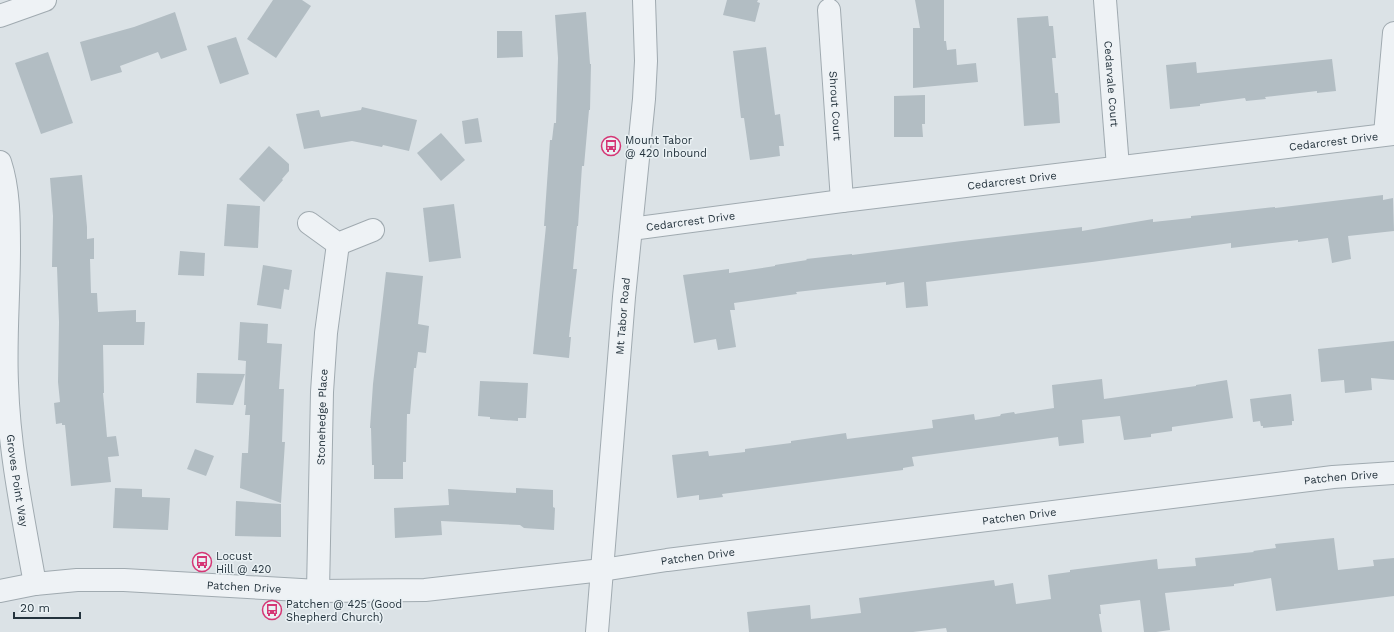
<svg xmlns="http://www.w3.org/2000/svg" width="1394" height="632" font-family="'Work Sans',sans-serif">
<rect width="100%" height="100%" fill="#dbe2e6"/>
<g fill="#b2bdc3">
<path d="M 273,0 L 302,0 L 311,6 L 276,58 L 247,39 Z"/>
<path d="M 727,0 L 758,0 L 757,2 L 760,3 L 755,22 L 723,15 Z"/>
<path d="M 915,0 L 944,0 L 944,41 L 946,41 L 947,50 L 956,49 L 957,65 L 976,63 L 978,82 L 913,88 L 913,28 L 920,28 Z"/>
<path d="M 175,12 L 187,50 L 161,59 L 158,52 L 120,66 L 122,72 L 91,81 L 80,42 L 134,27 Z"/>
<path d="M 586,12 L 590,64 L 591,64 L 590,110 L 589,110 L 584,166 L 582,166 L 578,226 L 577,226 L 573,269 L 577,269 L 569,337 L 571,337 L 569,358 L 533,354 L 546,226 L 544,226 L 550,140 L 552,140 L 554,123 L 556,123 L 558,58 L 555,15 Z"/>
<path d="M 1048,16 L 1049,26 L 1053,26 L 1056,58 L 1052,58 L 1055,93 L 1058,93 L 1060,123 L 1024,126 L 1017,18 Z"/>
<path d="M 497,31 L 522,31 L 523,57 L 497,58 Z"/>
<path d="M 236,37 L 249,74 L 220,84 L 207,46 Z"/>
<path d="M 766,47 L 775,115 L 780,114 L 784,146 L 779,146 L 780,156 L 750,160 L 744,118 L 741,118 L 733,51 Z"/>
<path d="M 48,52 L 73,123 L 41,134 L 15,63 Z"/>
<path d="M 1332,59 L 1336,91 L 1317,93 L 1317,91 L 1265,97 L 1266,99 L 1246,101 L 1245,98 L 1200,104 L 1200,106 L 1170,109 L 1166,65 L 1196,62 L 1197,73 Z"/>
<path d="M 925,95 L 925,124 L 922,124 L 923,137 L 894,137 L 894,96 Z"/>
<path d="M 362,107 L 417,120 L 409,151 L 383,145 L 382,147 L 352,141 L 304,149 L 296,114 L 319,110 L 321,117 L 361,110 Z"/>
<path d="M 478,118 L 482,142 L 465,144 L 462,121 Z"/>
<path d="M 441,133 L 465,160 L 441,181 L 417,153 Z"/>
<path d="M 269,146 L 289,164 L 289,171 L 282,179 L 283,180 L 264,202 L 239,179 Z"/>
<path d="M 82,175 L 87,227 L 87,239 L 94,238 L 94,259 L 90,259 L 91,293 L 97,293 L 98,312 L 136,310 L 136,322 L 145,322 L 144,345 L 103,345 L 104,393 L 103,393 L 107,437 L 116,436 L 119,456 L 108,457 L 111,482 L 71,486 L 65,425 L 62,425 L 62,423 L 56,424 L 54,403 L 60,402 L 58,382 L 59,322 L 57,267 L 52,267 L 53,216 L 50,178 Z"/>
<path d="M 1383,195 L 1383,200 L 1393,198 L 1394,231 L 1348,236 L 1351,259 L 1332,263 L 1328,238 L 1298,242 L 1298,240 L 1231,248 L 1231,243 L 1092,262 L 926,282 L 928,306 L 906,308 L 904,282 L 886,285 L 886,282 L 796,292 L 797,294 L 734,303 L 735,310 L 730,310 L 736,347 L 718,350 L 716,339 L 694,343 L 683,275 L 729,269 L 729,273 L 775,266 L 775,265 L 807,260 L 806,259 L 852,254 L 852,255 L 962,241 L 1082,227 L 1082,231 L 1153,219 L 1153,222 L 1191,218 L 1191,216 L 1211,214 L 1275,207 L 1275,208 Z"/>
<path d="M 227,204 L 260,206 L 258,248 L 224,246 Z"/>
<path d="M 454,204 L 461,258 L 429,262 L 423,208 Z"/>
<path d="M 180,251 L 205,253 L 204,276 L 178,275 Z"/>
<path d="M 263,265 L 292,270 L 289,290 L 284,289 L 281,309 L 257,305 Z"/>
<path d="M 386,272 L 423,276 L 418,324 L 429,326 L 426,353 L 418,352 L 416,368 L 414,368 L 410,414 L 407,414 L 406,462 L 403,462 L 403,479 L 374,479 L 374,465 L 372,465 L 371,428 L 370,428 L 373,384 Z"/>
<path d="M 240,322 L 268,324 L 267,343 L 282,344 L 279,389 L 284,389 L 282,442 L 285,442 L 281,503 L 240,488 L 242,453 L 248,453 L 250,415 L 245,415 L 246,405 L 244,405 L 246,361 L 238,360 Z"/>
<path d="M 1394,341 L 1394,380 L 1371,378 L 1372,390 L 1345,393 L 1344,380 L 1321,382 L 1318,349 Z"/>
<path d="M 197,373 L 245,374 L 233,405 L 196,403 Z"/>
<path d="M 1102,379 L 1104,399 L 1196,386 L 1196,385 L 1227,380 L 1233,418 L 1172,427 L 1172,431 L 1151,434 L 1151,437 L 1124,440 L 1120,416 L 1082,420 L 1084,443 L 1059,446 L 1058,437 L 912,457 L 914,466 L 903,468 L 903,470 L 722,494 L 723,497 L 699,500 L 699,495 L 677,498 L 672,455 L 708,451 L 709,456 L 745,452 L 745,449 L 791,443 L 791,441 L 846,433 L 847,439 L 933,428 L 932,420 L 974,414 L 975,420 L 1000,416 L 1001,414 L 1014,412 L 1015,414 L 1054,408 L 1052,385 Z"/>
<path d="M 480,381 L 528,383 L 526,418 L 518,418 L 518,421 L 490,419 L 490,417 L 478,416 Z"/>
<path d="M 1291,394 L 1294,421 L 1292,421 L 1292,425 L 1263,428 L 1263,426 L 1261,426 L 1260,421 L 1253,422 L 1250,399 Z"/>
<path d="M 195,449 L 214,456 L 206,476 L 187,469 Z"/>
<path d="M 115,488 L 142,489 L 142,497 L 170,498 L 168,530 L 113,528 Z"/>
<path d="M 516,488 L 553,490 L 553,507 L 555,508 L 554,530 L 524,528 L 520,525 L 441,521 L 442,535 L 395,538 L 394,508 L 449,505 L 448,489 L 516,493 Z"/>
<path d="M 236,501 L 281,504 L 281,537 L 235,536 Z"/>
<path d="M 1334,538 L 1338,570 L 1374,566 L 1373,560 L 1394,558 L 1394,596 L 1276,611 L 1271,578 L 1234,584 L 1234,586 L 1165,593 L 1170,630 L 1156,632 L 1144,632 L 1140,600 L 1100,605 L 1101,614 L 1099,614 L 1102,632 L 947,632 L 946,628 L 913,632 L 749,632 L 747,612 L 810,605 L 811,619 L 861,613 L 859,598 L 994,580 L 995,586 L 1013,583 L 1016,604 L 1051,599 L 1048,575 L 1070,572 L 1070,570 L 1157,559 L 1158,569 L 1196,566 L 1195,558 L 1254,552 L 1253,551 L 1276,548 L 1275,544 Z"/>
</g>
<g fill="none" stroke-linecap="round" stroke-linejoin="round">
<defs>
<g id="minor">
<path id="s1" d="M 1105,0 L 1118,167"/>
<path id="s2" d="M 829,10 L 842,201"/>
<path d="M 0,16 L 45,0"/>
<path d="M 1385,134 L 1394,33"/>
<path id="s3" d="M 0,162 C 9,189 9,220 9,249 C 9,294 5,338 7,383 C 9,450 23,517 35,584"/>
<path d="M 309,223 L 338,244 L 373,230"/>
<path id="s4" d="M 631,229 L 842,201 L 1394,134"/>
<path id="s5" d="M 0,591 L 35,584 L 77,580 L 124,580 L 318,591 L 425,590 L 602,570 L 667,560 L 1333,477 L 1394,473"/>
<path id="s6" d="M 318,591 L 322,392 L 326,333 L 338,244"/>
<path id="s7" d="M 597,632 L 624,297 L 644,99 L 646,61 L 644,0"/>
</g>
</defs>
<use href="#minor" stroke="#a0aab0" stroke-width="24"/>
<use href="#minor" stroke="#eef2f5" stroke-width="22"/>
</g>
<defs>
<symbol id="bus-ring" viewBox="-11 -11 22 22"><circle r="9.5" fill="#eaf1f4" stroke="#d53675" stroke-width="1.5"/><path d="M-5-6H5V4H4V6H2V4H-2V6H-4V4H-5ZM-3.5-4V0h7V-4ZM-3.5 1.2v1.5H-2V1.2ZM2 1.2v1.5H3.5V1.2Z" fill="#d53675"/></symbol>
</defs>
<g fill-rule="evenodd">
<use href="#bus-ring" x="600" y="135" width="22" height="22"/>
<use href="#bus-ring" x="191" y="551" width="22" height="22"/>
<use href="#bus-ring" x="261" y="599" width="22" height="22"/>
</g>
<g text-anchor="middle" stroke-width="3" stroke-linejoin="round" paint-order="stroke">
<g font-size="11" fill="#24333d" stroke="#eaf1f4">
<text dy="4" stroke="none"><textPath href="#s1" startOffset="84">Cedarvale Court</textPath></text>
<text dy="4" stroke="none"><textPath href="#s2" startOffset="96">Shrout Court</textPath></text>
<text dy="4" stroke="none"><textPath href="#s4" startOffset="708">Cedarcrest Drive</textPath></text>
<text dy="4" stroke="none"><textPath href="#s4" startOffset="384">Cedarcrest Drive</textPath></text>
<text dy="4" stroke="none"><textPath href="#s4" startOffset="60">Cedarcrest Drive</textPath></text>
<text dy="4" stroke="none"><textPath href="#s7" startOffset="317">Mt Tabor Road</textPath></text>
<text dy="4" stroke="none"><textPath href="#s6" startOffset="174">Stonehedge Place</textPath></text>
<text dy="4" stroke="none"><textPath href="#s5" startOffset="1349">Patchen Drive</textPath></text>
<text dy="4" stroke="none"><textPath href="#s3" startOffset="320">Groves Point Way</textPath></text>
<text dy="4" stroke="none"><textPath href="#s5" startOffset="1025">Patchen Drive</textPath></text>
<text dy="4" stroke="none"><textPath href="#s5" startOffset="701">Patchen Drive</textPath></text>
<text dy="4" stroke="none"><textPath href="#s5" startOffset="245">Patchen Drive</textPath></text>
</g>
<g font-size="11" fill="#24333d" stroke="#eaf1f4" text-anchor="start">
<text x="625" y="144">Mount Tabor<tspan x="625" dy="13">@ 420 Inbound</tspan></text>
<text x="216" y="560">Locust<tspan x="216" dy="13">Hill @ 420</tspan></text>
<text x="286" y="608">Patchen @ 425 (Good<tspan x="286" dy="13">Shepherd Church)</tspan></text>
</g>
</g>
<path d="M14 612v6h66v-6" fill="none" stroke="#24333d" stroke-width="2"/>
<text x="20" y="612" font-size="12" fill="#24333d" stroke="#eaf1f4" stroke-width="3" paint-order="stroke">20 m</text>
</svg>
